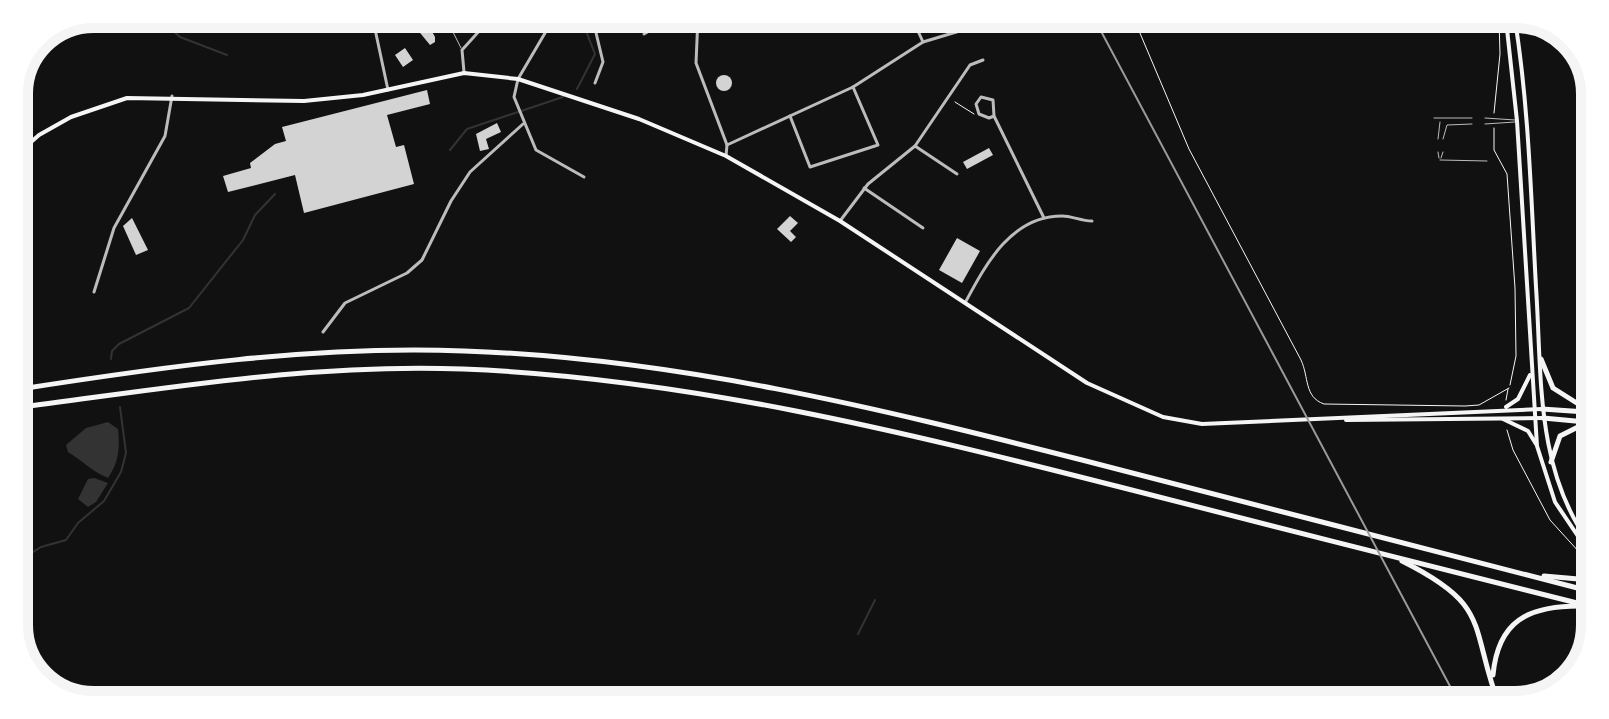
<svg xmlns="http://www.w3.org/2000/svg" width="1609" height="719" font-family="'Open Sans',sans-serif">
<rect width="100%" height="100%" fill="#111"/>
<g fill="#333">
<path d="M 108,422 L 118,429 C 120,448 119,462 108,478 C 91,471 83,461 68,452 L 66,445 L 86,428 Z"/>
<path d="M 94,478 L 108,483 L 96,502 L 88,507 L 78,499 L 88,479 Z"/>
</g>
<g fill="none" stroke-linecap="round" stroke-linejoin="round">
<g stroke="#333" stroke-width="2">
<path d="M 154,14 L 180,37 L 227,55"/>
<path d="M 577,89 L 595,54 L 580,16"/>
<path d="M 450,150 L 467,129 L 563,97"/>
<path d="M 111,359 L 112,351 L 119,344 L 189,308 L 243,240 L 255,215 L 275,194"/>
<path d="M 14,564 L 41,547 L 66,540 L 78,523 L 104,501 L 121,472 L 126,453 L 120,407"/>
<path d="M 858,634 L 875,600"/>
</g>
</g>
<g fill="#d3d3d3">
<path d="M 423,15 L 435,37 L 435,42 L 430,45 L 407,17 Z"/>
<path d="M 405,48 L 413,60 L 403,67 L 395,55 Z"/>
<circle cx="724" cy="83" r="8"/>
<path d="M 427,90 L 430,104 L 387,115 L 396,147 L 404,145 L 414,184 L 304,213 L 295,175 L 228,192 L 223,176 L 251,168 L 250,163 L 275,144 L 286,141 L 282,127 Z"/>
<path d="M 497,123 L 501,132 L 486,139 L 489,149 L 480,151 L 476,134 Z"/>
<path d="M 989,148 L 993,155 L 967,169 L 963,162 Z"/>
<path d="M 790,216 L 798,223 L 790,231 L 796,237 L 791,242 L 777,229 Z"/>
<path d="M 132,218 L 148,250 L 136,255 L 123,226 Z"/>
<path d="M 957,238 L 980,251 L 962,283 L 939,270 Z"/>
</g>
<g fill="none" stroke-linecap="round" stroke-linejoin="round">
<g stroke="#f5f5f5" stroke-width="1">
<path d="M 1134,19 L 1189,149 L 1301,360 C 1309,377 1304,397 1324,404 L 1465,406 L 1479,405 L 1509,388"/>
<path d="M 955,102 L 974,114"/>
<path d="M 1494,113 L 1500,54 L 1499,20"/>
<path d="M 1494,128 L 1494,150 L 1507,174 L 1515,288 L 1516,356 L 1510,385"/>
<path d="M 1506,400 L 1508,389"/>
<path d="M 1507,430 L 1513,450 L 1550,520 L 1590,564"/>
</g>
<g stroke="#bcbcbc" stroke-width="1">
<path d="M 445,16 L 461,48"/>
<path d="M 1434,118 L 1472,118"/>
<path d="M 1485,118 L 1515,120"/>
<path d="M 1485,124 L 1515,122"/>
<path d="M 1438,139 L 1440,122"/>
<path d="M 1443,139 L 1447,125 L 1472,124"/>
<path d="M 1438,152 L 1439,158"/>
<path d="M 1441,158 L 1443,152"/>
<path d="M 1440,160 L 1487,161"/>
</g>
<g stroke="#bcbcbc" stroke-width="3">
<path d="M 270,15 C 298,39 341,33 371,15"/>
<path d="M 308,15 L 316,30"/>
<path d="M 555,16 L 518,79 L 514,97 L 536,150 L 584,177"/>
<path d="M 592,16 L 603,62 L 595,83"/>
<path d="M 698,17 L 696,63 L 727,145"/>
<path d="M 912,18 L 923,42"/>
<path d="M 644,34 L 672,17"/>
<path d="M 464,72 L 462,50 L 481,29 L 484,16"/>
<path d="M 790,116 L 810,167 L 878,145 L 853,87"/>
<path d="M 994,116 L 989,118 L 979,114 L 976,104 L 981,97 L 993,100 L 994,116 L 1044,218"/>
<path d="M 915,146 L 957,174"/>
<path d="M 726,156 L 727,145 L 853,87 L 923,42 L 1003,18"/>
<path d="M 864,188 L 923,228"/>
<path d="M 840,221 L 868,184 L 915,146 L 970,65 L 983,60"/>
<path d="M 94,292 L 114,228 L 165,136 L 172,96"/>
<path d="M 965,303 C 986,264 1011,216 1062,216 C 1072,216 1081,221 1092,221"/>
<path d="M 323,332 L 345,303 L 407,273 L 422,260 L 451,201 L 470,172 L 523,124"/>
</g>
<path stroke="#bcbcbc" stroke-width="3" d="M 372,15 L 388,90"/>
<g stroke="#f5f5f5" stroke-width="4">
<path d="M 14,157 L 39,135 L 71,117 L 127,98 L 304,101 L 363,95 L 464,73 L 518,79 L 639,119 L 726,156 L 840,221 L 1087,383 L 1163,417 L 1202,424 L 1542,409"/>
<path d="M 1506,407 L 1518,399 L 1530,375"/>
<path d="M 1503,419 L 1528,431 L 1536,444"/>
<path d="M 1346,420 L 1543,418"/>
</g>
<g stroke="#f5f5f5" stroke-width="4">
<path d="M 1506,20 L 1517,121 L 1537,446 L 1555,502 L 1590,554"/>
<path d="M 1515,20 C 1529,108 1531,198 1536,287 C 1542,376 1535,469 1590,544"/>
</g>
<g stroke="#f5f5f5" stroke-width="5">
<path d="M 1541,359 L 1553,388 L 1591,412"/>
<path d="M 14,390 C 161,367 314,345 464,351 C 674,358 878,408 1082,460 C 1251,503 1420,548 1589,591"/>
<path d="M 14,408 C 164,389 312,363 463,369 C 687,378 904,432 1120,487 C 1276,527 1433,567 1589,606"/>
<path d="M 1542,409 L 1586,412"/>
<path d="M 1543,418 L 1586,422"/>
<path d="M 1551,462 L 1560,436 L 1588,422"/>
<path d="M 1402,561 C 1492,606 1469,624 1499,705"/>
<path d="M 1544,576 L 1590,580"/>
<path d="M 1493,675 C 1498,621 1528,606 1579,606"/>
</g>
<path stroke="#9a9a9a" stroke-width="2" d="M 1094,18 L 1460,705"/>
</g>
<path d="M0 0H1609V719H0ZM94 28H1515A66 66 0 0 1 1581 94V625A66 66 0 0 1 1515 691H94A66 66 0 0 1 28 625V94A66 66 0 0 1 94 28Z" fill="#fff" fill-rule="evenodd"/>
<path fill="none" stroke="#f5f5f5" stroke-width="10" d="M94 28H1515A66 66 0 0 1 1581 94V625A66 66 0 0 1 1515 691H94A66 66 0 0 1 28 625V94A66 66 0 0 1 94 28Z"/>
</svg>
